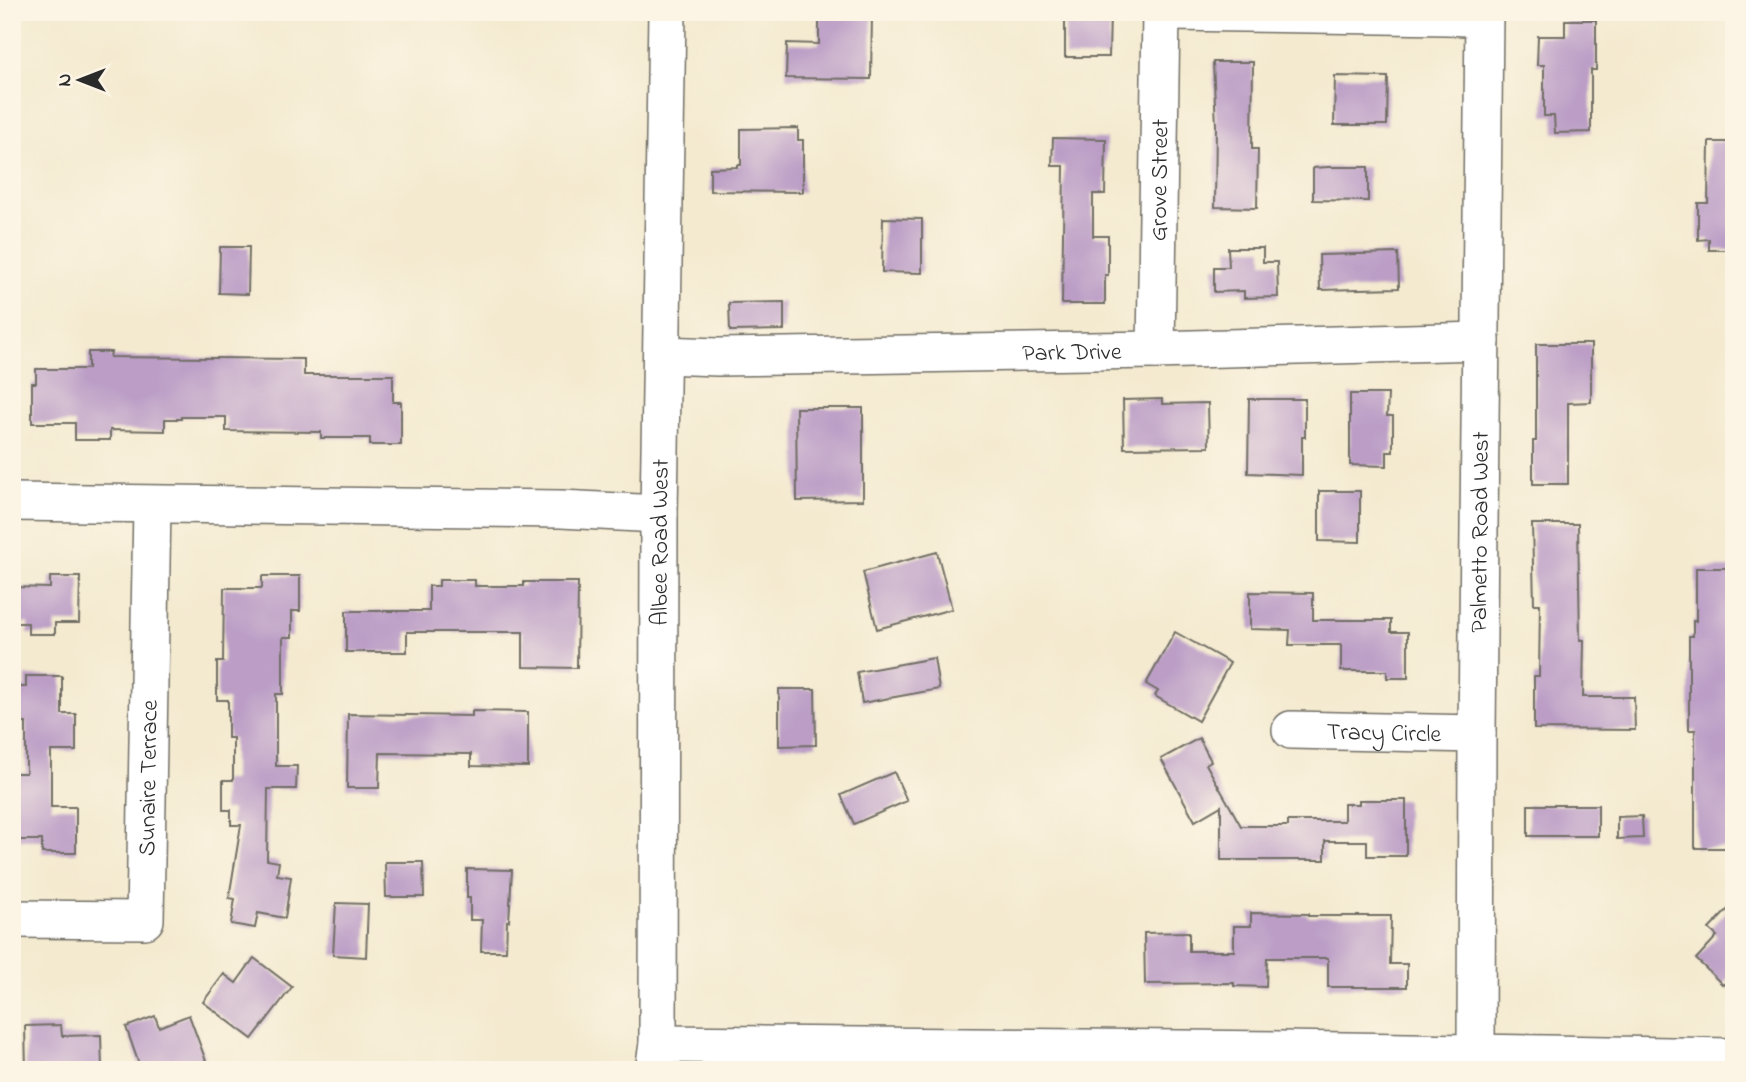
<svg xmlns="http://www.w3.org/2000/svg" width="1746" height="1082" font-family="'Indie Flower',sans-serif">
<rect width="100%" height="100%" fill="#fcf5e5"/>
<filter id="ink" filterUnits="userSpaceOnUse"><feTurbulence type="fractalNoise" baseFrequency=".0143" numOctaves="2"/><feDisplacementMap in="SourceGraphic" scale="14" xChannelSelector="R" yChannelSelector="G"/><feConvolveMatrix kernelMatrix="1 2 1 2 8 2 1 2 1" color-interpolation-filters="sRGB"/></filter>
<filter id="wash" filterUnits="userSpaceOnUse"><feTurbulence type="fractalNoise" baseFrequency=".00686" numOctaves="4" result="noise"/><feDisplacementMap in="SourceGraphic" scale="28" xChannelSelector="R" yChannelSelector="G"/><feGaussianBlur stdDeviation="1.57" result="paint"/><feColorMatrix in="noise" values="0 0 0 0 0 0 0 0 0 0 0 0 0 0 0 0 0 1.4 0 .05"/><feComposite in="paint" operator="in"/></filter>
<g filter="url(#wash)">
<rect width="100%" height="100%" fill="#f4ead0"/>
<g id="blocks">
<g fill="#bb9dc6">
<path d="M 819,12 L 872,14 L 871,79 L 786,78 L 787,43 L 819,44 Z"/>
<path d="M 1065,12 L 1110,12 L 1109,57 L 1065,57 Z"/>
<path d="M 1565,20 L 1596,20 L 1596,70 L 1591,70 L 1591,132 L 1555,133 L 1554,116 L 1544,116 L 1544,65 L 1537,65 L 1538,36 L 1565,36 Z"/>
<path d="M 1213,62 L 1253,62 L 1252,149 L 1258,149 L 1257,208 L 1215,207 L 1216,125 Z"/>
<path d="M 1335,76 L 1388,77 L 1387,125 L 1334,125 Z"/>
<path d="M 798,128 L 798,140 L 803,140 L 803,192 L 710,191 L 710,168 L 737,167 L 737,165 L 741,165 L 741,129 Z"/>
<path d="M 1053,138 L 1106,139 L 1105,194 L 1093,194 L 1093,236 L 1108,236 L 1108,275 L 1105,275 L 1105,304 L 1062,304 L 1064,166 L 1052,166 Z"/>
<path d="M 1709,142 L 1734,142 L 1734,250 L 1709,250 L 1709,239 L 1698,240 L 1698,203 L 1708,203 Z"/>
<path d="M 1328,167 L 1368,167 L 1368,201 L 1313,200 L 1313,168 Z"/>
<path d="M 883,218 L 922,219 L 922,273 L 882,272 Z"/>
<path d="M 220,247 L 249,247 L 248,294 L 219,293 Z"/>
<path d="M 1228,248 L 1263,248 L 1263,262 L 1277,262 L 1278,297 L 1244,298 L 1244,291 L 1214,292 L 1214,267 L 1229,267 Z"/>
<path d="M 1398,253 L 1399,288 L 1320,290 L 1319,255 Z"/>
<path d="M 784,302 L 784,330 L 730,331 L 729,303 Z"/>
<path d="M 1536,344 L 1591,344 L 1591,402 L 1568,403 L 1568,484 L 1533,484 L 1533,441 L 1536,441 Z"/>
<path d="M 88,352 L 111,352 L 110,357 L 304,359 L 304,375 L 393,375 L 393,402 L 401,402 L 401,445 L 370,445 L 370,438 L 321,438 L 321,432 L 226,431 L 226,417 L 181,417 L 181,419 L 165,419 L 165,431 L 110,430 L 110,440 L 75,440 L 75,423 L 32,423 L 32,383 L 36,383 L 36,369 L 88,369 Z"/>
<path d="M 1350,394 L 1388,394 L 1387,416 L 1393,416 L 1393,452 L 1387,452 L 1387,466 L 1350,465 Z"/>
<path d="M 1162,399 L 1162,404 L 1208,403 L 1209,447 L 1124,448 L 1123,400 Z"/>
<path d="M 1249,399 L 1305,399 L 1305,437 L 1302,437 L 1302,475 L 1248,473 Z"/>
<path d="M 796,408 L 863,408 L 863,500 L 797,501 Z"/>
<path d="M 1319,491 L 1360,491 L 1360,542 L 1319,541 Z"/>
<path d="M 1532,524 L 1578,524 L 1580,640 L 1584,640 L 1583,697 L 1634,697 L 1635,730 L 1534,729 L 1534,676 L 1539,676 L 1540,604 L 1534,604 Z"/>
<path d="M 937,552 L 952,609 L 877,629 L 863,572 Z"/>
<path d="M 1696,568 L 1734,568 L 1734,848 L 1695,848 L 1695,730 L 1689,730 L 1689,636 L 1693,636 L 1693,621 L 1696,621 Z"/>
<path d="M 262,576 L 300,576 L 300,611 L 292,611 L 292,637 L 283,637 L 283,694 L 276,694 L 276,766 L 297,766 L 296,789 L 268,789 L 267,860 L 279,862 L 277,875 L 291,877 L 285,918 L 258,913 L 255,928 L 231,924 L 235,899 L 229,898 L 241,825 L 231,825 L 231,810 L 223,810 L 223,780 L 233,780 L 233,738 L 228,738 L 228,700 L 217,700 L 217,662 L 223,662 L 224,588 L 262,588 Z"/>
<path d="M 50,577 L 80,577 L 79,623 L 55,623 L 55,634 L 28,634 L 28,623 L 12,623 L 12,587 L 50,588 Z"/>
<path d="M 439,580 L 475,580 L 475,586 L 524,586 L 524,582 L 578,582 L 577,668 L 523,667 L 523,632 L 407,632 L 407,652 L 346,652 L 346,611 L 429,611 L 429,586 L 439,586 Z"/>
<path d="M 1250,592 L 1313,593 L 1313,620 L 1391,620 L 1391,632 L 1408,632 L 1408,678 L 1387,678 L 1387,671 L 1341,671 L 1341,645 L 1289,645 L 1290,630 L 1250,629 Z"/>
<path d="M 1175,632 L 1230,663 L 1198,721 L 1155,696 L 1158,691 L 1146,684 Z"/>
<path d="M 934,658 L 939,689 L 862,703 L 857,672 Z"/>
<path d="M 26,676 L 62,676 L 62,714 L 76,714 L 76,751 L 51,751 L 51,807 L 76,807 L 76,853 L 42,853 L 42,840 L 12,840 L 12,773 L 26,773 L 26,723 L 14,723 L 14,687 L 26,687 Z"/>
<path d="M 779,689 L 815,689 L 816,745 L 779,746 Z"/>
<path d="M 472,711 L 528,712 L 528,767 L 471,766 L 471,754 L 380,753 L 379,788 L 347,788 L 348,714 L 472,716 Z"/>
<path d="M 1199,738 L 1211,761 L 1206,764 L 1241,826 L 1288,826 L 1288,821 L 1344,821 L 1344,804 L 1359,804 L 1359,800 L 1406,800 L 1406,856 L 1367,856 L 1367,841 L 1325,841 L 1325,860 L 1221,860 L 1221,806 L 1195,821 L 1161,759 Z"/>
<path d="M 894,772 L 907,801 L 854,824 L 841,795 Z"/>
<rect x="1528" y="805" width="70" height="31"/>
<path d="M 1642,816 L 1643,838 L 1617,839 L 1617,817 Z"/>
<path d="M 385,862 L 423,862 L 424,897 L 386,897 Z"/>
<path d="M 467,869 L 512,870 L 509,921 L 507,921 L 506,951 L 481,951 L 482,920 L 470,920 L 470,898 L 467,898 Z"/>
<path d="M 336,903 L 368,904 L 366,957 L 333,955 Z"/>
<path d="M 1734,903 L 1734,974 L 1723,985 L 1696,959 L 1717,936 L 1709,929 Z"/>
<path d="M 1251,913 L 1308,914 L 1308,916 L 1391,916 L 1390,964 L 1407,964 L 1407,987 L 1328,987 L 1328,958 L 1267,958 L 1266,987 L 1234,986 L 1234,983 L 1145,984 L 1144,933 L 1189,932 L 1189,951 L 1234,951 L 1234,926 L 1251,926 Z"/>
<path d="M 254,958 L 292,987 L 252,1039 L 203,1002 L 224,974 L 236,983 Z"/>
<path d="M 189,1015 L 206,1061 L 184,1070 L 141,1070 L 126,1027 L 155,1016 L 159,1027 Z"/>
<path d="M 61,1025 L 62,1036 L 101,1035 L 102,1070 L 26,1070 L 25,1026 Z"/>
</g>
</g>
</g>
<g filter="url(#ink)">
<use href="#blocks" fill-opacity="0" stroke="#716e65" stroke-width="2"/>
<g fill="none" stroke-linecap="round" stroke-linejoin="round">
<defs>
<g id="minor">
<path d="M 1169,12 L 1448,16 L 1484,18"/>
<path id="s1" d="M 1156,350 L 1161,12"/>
<path id="s2" d="M 662,355 L 718,357 L 1156,350 L 1481,341"/>
<path d="M 12,502 L 561,509 L 659,514"/>
<path id="s3" d="M 1291,730 L 1477,734"/>
<path id="s4" d="M 12,919 L 145,920 L 152,505"/>
<path d="M 658,1044 L 1282,1050 L 1734,1057"/>
<path id="s5" d="M 1476,1052 L 1477,734 L 1484,12"/>
<path id="s6" d="M 654,1070 L 658,1044 L 659,514 L 667,12"/>
</g>
</defs>
<use href="#minor" stroke="#716e65" stroke-width="40"/>
<use href="#minor" stroke="#fff" stroke-width="37"/>
</g>
</g>
<g text-anchor="middle" stroke-width="7" stroke-linejoin="round" paint-order="stroke">
<g font-size="24" fill="#2b2b2b" stroke="#fcf5e5">
<text dy="8" stroke="none"><textPath href="#s1" startOffset="170">Grove Street</textPath></text>
<text dy="8" stroke="none"><textPath href="#s2" startOffset="410">Park Drive</textPath></text>
<text dy="8" stroke="none"><textPath href="#s5" startOffset="520">Palmetto Road West</textPath></text>
<text dy="8" stroke="none"><textPath href="#s6" startOffset="528">Albee Road West</textPath></text>
<text dy="8" stroke="none"><textPath href="#s3" startOffset="93">Tracy Circle</textPath></text>
<text dy="8" stroke="none"><textPath href="#s4" startOffset="275">Sunaire Terrace</textPath></text>
</g>
</g>
<rect width="1746" height="1082" fill="none" stroke="#fcf5e5" stroke-width="42"/>
<g transform="translate(80 80) rotate(270)" stroke="#fcf5e5" stroke-width="5" paint-order="stroke">
<path d="M0-5L12 26L0 18L-12 26Z" fill="#2b2b2b"/>
<text y="-10" font-size="19" font-weight="bold" text-anchor="middle" fill="#2b2b2b">N</text>
</g>
</svg>
